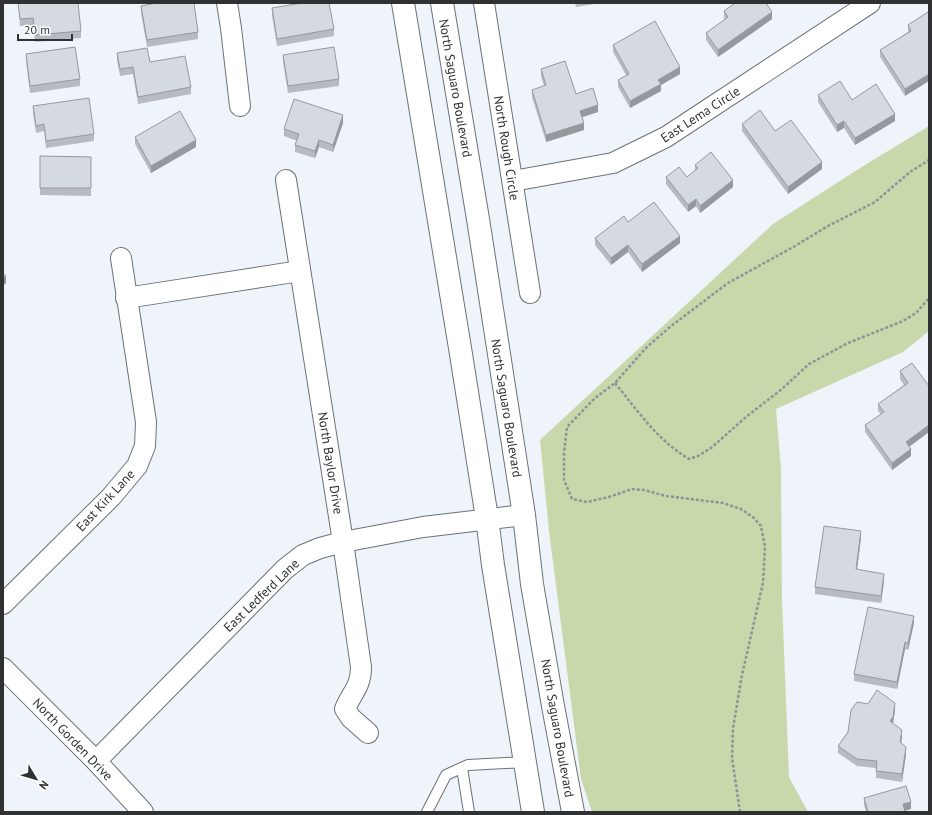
<svg xmlns="http://www.w3.org/2000/svg" width="932" height="815" font-family="'PT Sans',sans-serif">
<rect width="100%" height="100%" fill="#eff4fb"/>
<path fill="#c8d8ab" d="M 929,126 L 929,331 L 903,352 L 776,409 L 781,469 L 782,600 L 789,777 L 808,812 L 592,812 L 581,779 L 549,531 L 540,440 L 773,224 L 860,168 Z"/>
<g fill="none" stroke-linecap="round" stroke-linejoin="round">
<defs>
<g id="service">
<path d="M 462,768 L 469,812"/>
<path d="M 427,812 L 446,775 L 468,765 L 525,762"/>
</g>
<g id="minor">
<path d="M 227,3 L 231,28 L 240,106"/>
<path d="M 484,3 L 530,293"/>
<path d="M 286,180 L 343,542 L 361,667 C 361,687 352,692 345,709 L 351,718 L 368,733"/>
<path d="M 513,181 L 613,163 L 666,137 L 870,3"/>
<path d="M 126,298 L 300,271"/>
<path d="M 3,604 L 111,497 L 137,466 L 145,446 L 146,422 L 121,258"/>
<path d="M 3,668 L 96,761 L 143,812"/>
<path d="M 96,761 L 285,569 L 303,555 L 320,548 L 343,542 L 423,527 L 524,515"/>
</g>
<g id="secondary">
<path d="M 403,3 L 460,348 L 487,518 L 493,565 L 533,812"/>
<path d="M 442,3 L 478,219 L 524,515 L 532,584 L 553,706 L 573,812"/>
</g>
</defs>
<use href="#service" stroke="#6d7177" stroke-width="12"/>
<use href="#minor" stroke="#6d7177" stroke-width="22"/>
<use href="#secondary" stroke="#6d7177" stroke-width="24"/>
<g stroke="#8f9297" stroke-width="2.5" stroke-dasharray="3 2" stroke-linecap="butt">
<path d="M 615,383 C 638,411 657,440 689,459 L 698,456 L 711,448 L 746,417 L 782,389 L 809,364 L 848,343 L 903,321 L 916,313 L 929,298"/>
<path d="M 740,812 L 732,758 L 733,728 L 742,675 L 763,583 L 765,547 L 761,526 L 754,518 L 741,509 L 723,503 L 666,496 L 644,490 L 632,489 L 609,497 L 587,502 L 572,499 L 564,480 L 564,453 L 567,427 L 595,398 L 615,383 L 646,348 L 671,326 L 728,283 L 795,246 L 828,226 L 875,202 L 910,172 L 929,160"/>
</g>
<use href="#service" stroke="#fff" stroke-width="10"/>
<use href="#minor" stroke="#fff" stroke-width="20"/>
<use href="#secondary" stroke="#fff" stroke-width="22"/>
</g>
<g fill="#b7bbc1">
<path d="M 18,3 L 81,31 L 81,38 L 35,42 L 33,25 L 20,26 Z"/>
<path d="M 575,3 L 601,3 L 576,7 Z"/>
<path d="M 141,6 L 198,32 L 198,39 L 147,47 L 141,13 Z"/>
<path d="M 272,8 L 334,29 L 334,36 L 277,46 L 272,15 Z"/>
<path d="M 724,11 L 772,19 L 718,57 L 706,40 L 706,33 L 725,20 L 724,18 Z"/>
<path d="M 928,12 L 905,96 L 880,57 L 880,50 L 908,32 L 908,25 Z"/>
<path d="M 613,45 L 680,74 L 661,85 L 661,91 L 630,108 L 618,87 L 618,80 L 626,75 L 613,52 Z"/>
<path d="M 117,53 L 150,62 L 191,87 L 191,94 L 138,104 L 133,74 L 120,76 L 117,60 Z"/>
<path d="M 26,54 L 80,79 L 80,86 L 30,93 L 26,61 Z"/>
<path d="M 283,55 L 339,79 L 339,86 L 288,93 L 283,62 Z"/>
<path d="M 541,69 L 576,94 L 598,112 L 582,117 L 584,130 L 546,142 L 532,97 L 532,90 L 544,86 L 541,76 Z"/>
<path d="M 818,95 L 852,100 L 895,121 L 855,145 L 844,128 L 837,132 L 818,102 Z"/>
<path d="M 33,106 L 94,134 L 94,141 L 46,148 L 44,131 L 36,133 L 33,113 Z"/>
<path d="M 343,123 L 333,152 L 319,147 L 315,158 L 295,152 L 295,145 L 297,141 L 284,136 L 284,129 Z"/>
<path d="M 742,124 L 775,131 L 822,169 L 788,194 L 742,131 Z"/>
<path d="M 135,137 L 196,147 L 151,173 L 135,144 Z"/>
<path d="M 40,156 L 91,157 L 91,196 L 40,195 Z"/>
<path d="M 695,165 L 733,187 L 700,213 L 696,206 L 688,212 L 666,184 L 666,177 L 687,177 L 695,170 Z"/>
<path d="M 628,222 L 680,243 L 642,272 L 628,252 L 611,265 L 595,245 L 595,238 Z"/>
<path d="M 900,371 L 929,386 L 929,432 L 909,447 L 911,456 L 892,470 L 865,432 L 865,425 L 881,414 L 878,411 L 878,404 L 904,385 L 900,379 Z"/>
<path d="M 861,538 L 857,570 L 884,581 L 881,603 L 815,594 L 815,587 Z"/>
<path d="M 914,623 L 908,650 L 905,649 L 897,689 L 854,681 L 854,674 Z"/>
<path d="M 895,710 L 893,723 L 902,737 L 901,743 L 906,754 L 902,782 L 876,778 L 876,768 L 857,766 L 838,753 L 838,746 L 848,732 Z"/>
<path d="M 864,798 L 911,809 L 905,811 L 905,812 L 866,812 L 864,805 Z"/>
</g>
<g fill="#95999d">
<path d="M 772,12 L 772,19 L 718,57 L 718,50 Z"/>
<path d="M 680,67 L 680,74 L 661,85 L 661,91 L 630,108 L 630,101 L 658,80 Z"/>
<path d="M 929,74 L 929,81 L 905,96 L 905,89 Z"/>
<path d="M 598,105 L 598,112 L 580,118 L 580,111 Z"/>
<path d="M 895,114 L 895,121 L 855,145 L 855,138 Z"/>
<path d="M 343,115 L 343,123 L 333,152 L 333,145 Z"/>
<path d="M 844,121 L 844,128 L 837,132 L 837,125 Z"/>
<path d="M 584,123 L 584,130 L 546,142 L 546,135 Z"/>
<path d="M 196,140 L 196,147 L 151,173 L 151,166 Z"/>
<path d="M 319,140 L 319,147 L 315,158 L 315,151 Z"/>
<path d="M 822,162 L 822,169 L 788,194 L 788,187 Z"/>
<path d="M 733,180 L 733,187 L 700,213 L 700,206 Z"/>
<path d="M 696,199 L 696,206 L 688,212 L 688,205 Z"/>
<path d="M 680,236 L 680,243 L 642,272 L 642,264 Z"/>
<path d="M 628,245 L 628,252 L 611,265 L 611,258 Z"/>
<path d="M 6,276 L 6,283 L 3,286 L 3,279 Z"/>
<path d="M 929,425 L 929,432 L 906,449 L 906,442 Z"/>
<path d="M 911,449 L 911,456 L 892,470 L 892,463 Z"/>
<path d="M 861,531 L 861,538 L 856,576 L 856,569 Z"/>
<path d="M 884,574 L 884,581 L 881,603 L 881,596 Z"/>
<path d="M 914,616 L 914,623 L 908,650 L 908,643 Z"/>
<path d="M 905,642 L 905,649 L 897,689 L 897,682 Z"/>
<path d="M 895,703 L 895,710 L 893,724 L 890,721 Z"/>
<path d="M 902,730 L 902,737 L 900,749 L 900,742 Z"/>
<path d="M 906,747 L 906,754 L 902,782 L 902,774 Z"/>
<path d="M 911,802 L 911,809 L 903,811 L 903,804 Z"/>
</g>
<g fill="#d5dae0" stroke="#95999d">
<path d="M 18,3 L 78,3 L 81,31 L 35,35 L 33,18 L 20,19 Z"/>
<path d="M 157,3 L 194,3 L 198,32 L 147,40 L 141,6 Z"/>
<path d="M 302,3 L 329,3 L 334,29 L 277,39 L 272,8 Z"/>
<path d="M 735,3 L 766,3 L 772,12 L 718,50 L 706,33 L 728,17 L 724,11 Z"/>
<path d="M 928,12 L 929,14 L 929,74 L 905,89 L 880,50 L 911,31 L 908,25 Z"/>
<path d="M 655,21 L 680,67 L 658,80 L 661,84 L 630,101 L 618,80 L 629,74 L 613,45 Z"/>
<path d="M 75,47 L 80,79 L 30,86 L 26,54 Z"/>
<path d="M 334,47 L 339,79 L 288,86 L 283,55 Z"/>
<path d="M 147,48 L 150,62 L 185,56 L 191,87 L 138,97 L 133,67 L 120,69 L 117,53 Z"/>
<path d="M 565,61 L 576,94 L 593,88 L 598,105 L 580,111 L 584,123 L 546,135 L 532,90 L 546,85 L 541,69 Z"/>
<path d="M 840,81 L 852,100 L 876,84 L 895,114 L 855,138 L 844,121 L 837,125 L 818,95 Z"/>
<path d="M 89,98 L 94,134 L 46,141 L 44,124 L 36,126 L 33,106 Z"/>
<path d="M 294,99 L 343,115 L 333,145 L 319,140 L 315,151 L 295,145 L 299,134 L 284,129 Z"/>
<path d="M 760,110 L 775,131 L 791,120 L 822,162 L 788,187 L 742,124 Z"/>
<path d="M 180,111 L 196,140 L 151,166 L 135,137 Z"/>
<path d="M 711,152 L 733,180 L 700,206 L 696,199 L 688,205 L 666,177 L 679,167 L 687,177 L 698,168 L 695,165 Z"/>
<path d="M 40,156 L 91,157 L 91,188 L 40,188 Z"/>
<path d="M 654,202 L 680,236 L 642,264 L 628,245 L 611,258 L 595,238 L 624,216 L 628,222 Z"/>
<path d="M 3,273 L 6,276 L 3,279 Z"/>
<path d="M 912,363 L 929,386 L 929,425 L 906,442 L 911,449 L 892,463 L 865,425 L 884,412 L 878,404 L 908,383 L 900,371 Z"/>
<path d="M 824,526 L 861,531 L 856,569 L 884,574 L 881,596 L 815,587 Z"/>
<path d="M 868,607 L 914,616 L 908,643 L 905,642 L 897,682 L 854,674 Z"/>
<path d="M 877,690 L 895,703 L 893,717 L 890,721 L 902,730 L 900,742 L 906,747 L 902,774 L 876,771 L 877,761 L 857,759 L 838,746 L 848,732 L 851,710 L 857,702 L 868,704 Z"/>
<path d="M 906,786 L 911,802 L 903,804 L 905,812 L 868,812 L 864,798 Z"/>
</g>
<g text-anchor="middle" stroke-width="3" stroke-linejoin="round" paint-order="stroke">
<g font-size="13" fill="#2f3133" stroke="#fff">
<text transform="translate(456 88) rotate(80)" y="5">North Saguaro Boulevard</text>
<text transform="translate(700 114) rotate(-33)" y="5">East Lema Circle</text>
<text transform="translate(507 148) rotate(81)" y="5">North Rough Circle</text>
<text transform="translate(507 408) rotate(81)" y="5">North Saguaro Boulevard</text>
<text transform="translate(331 463) rotate(81)" y="5">North Baylor Drive</text>
<text transform="translate(105 500) rotate(-47)" y="5">East Kirk Lane</text>
<text transform="translate(261 595) rotate(-44)" y="5">East Ledferd Lane</text>
<text transform="translate(558 728) rotate(80)" y="5">North Saguaro Boulevard</text>
<text transform="translate(73 739) rotate(46)" y="5">North Gorden Drive</text>
</g>
</g>
<rect width="932" height="815" fill="none" stroke="#2f3133" stroke-width="8"/>
<g transform="translate(36 779) rotate(128)" stroke="#ffffff" stroke-width="3" paint-order="stroke">
<path d="M0-3L7 15L0 10L-7 15Z" fill="#2f3133"/>
<text y="-6" font-size="11" font-weight="bold" text-anchor="middle" fill="#2f3133">N</text>
</g>
<path d="M18 34v6h54v-6" fill="none" stroke="#2f3133" stroke-width="2"/>
<text x="24" y="34" font-size="12" fill="#2f3133" stroke="#ffffff" stroke-width="3" paint-order="stroke">20 m</text>
</svg>
